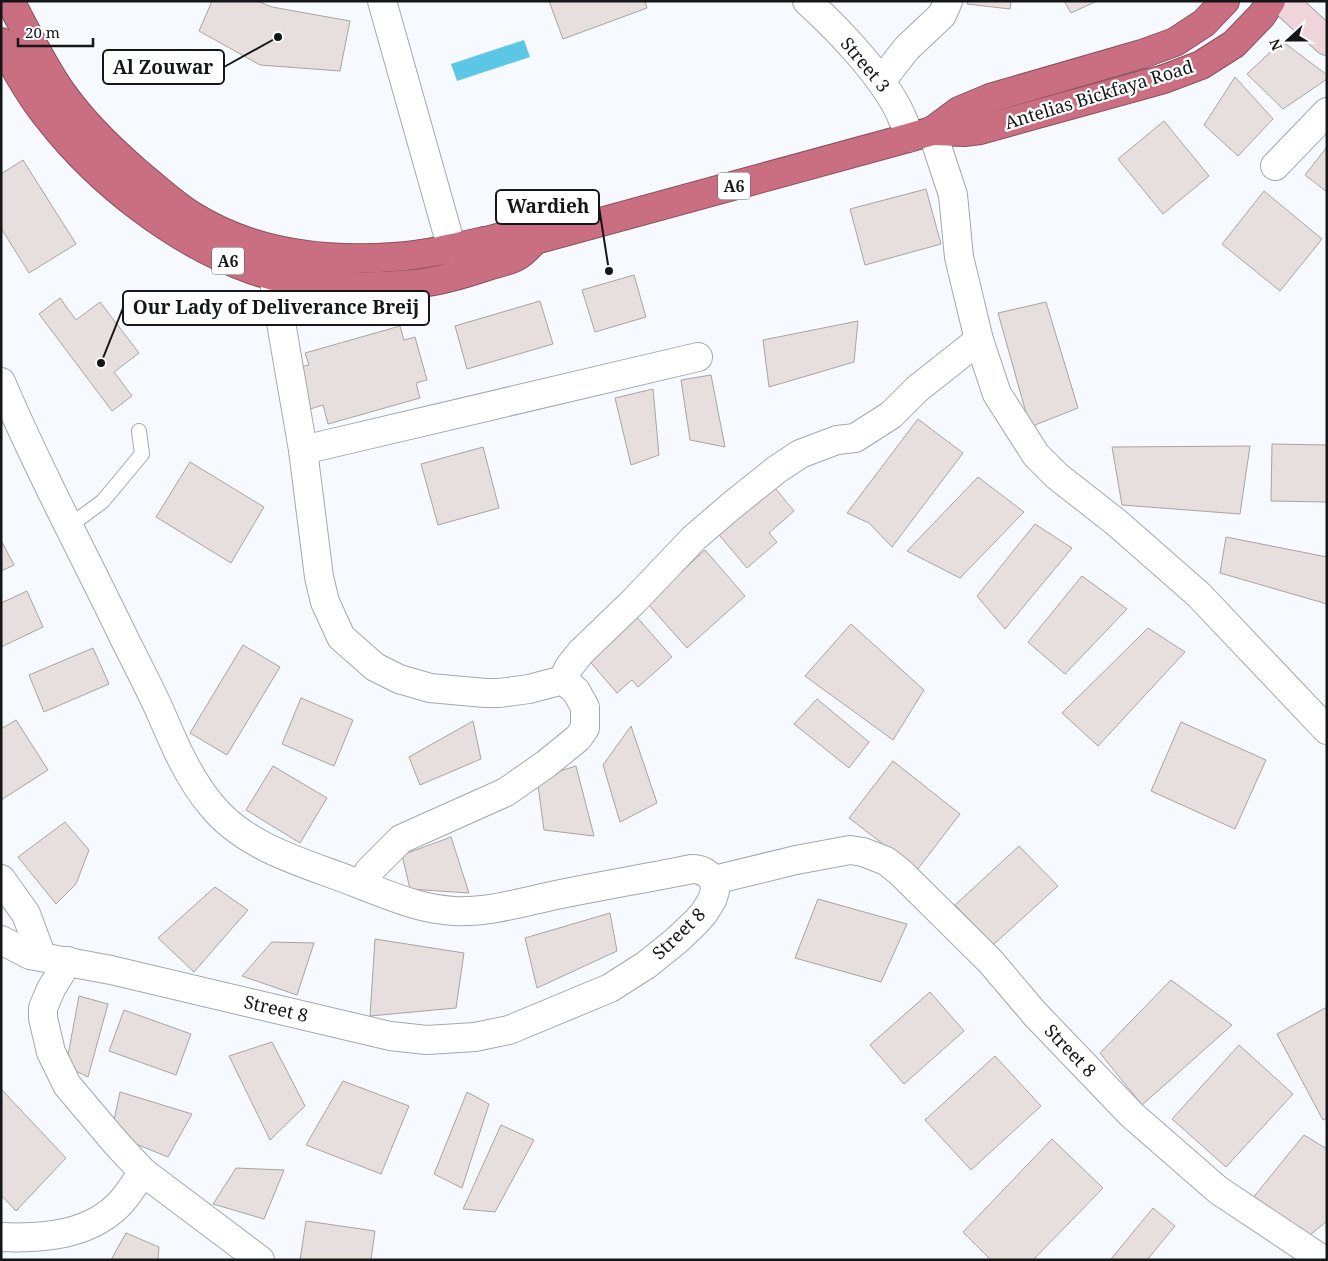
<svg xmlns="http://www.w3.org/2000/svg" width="1328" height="1261" font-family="'Noto Serif',serif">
<rect width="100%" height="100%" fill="#f6fafe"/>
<path fill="#5bc7e5" d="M 524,40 L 530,57 L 457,81 L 451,64 Z"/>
<g fill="#e7dfdd" stroke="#a9a3a1">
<path d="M 212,1 L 257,1 L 272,7 L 350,21 L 340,71 L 260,65 L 199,31 Z"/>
<path d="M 549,1 L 645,1 L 647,8 L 563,39 Z"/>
<path d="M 968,1 L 1011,1 L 1010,9 L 967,4 Z"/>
<path d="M 1064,1 L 1097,1 L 1071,13 Z"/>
<path d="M 1282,41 L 1327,75 L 1327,79 L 1283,109 L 1247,74 Z"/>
<path d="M 1235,77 L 1273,119 L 1238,156 L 1204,125 Z"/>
<path d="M 1164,121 L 1209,176 L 1163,214 L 1118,159 Z"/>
<path d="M 1327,147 L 1327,192 L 1305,175 Z"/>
<path d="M 23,160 L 76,244 L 29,273 L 1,228 L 1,174 Z"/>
<path d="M 926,189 L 941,244 L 865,265 L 850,209 Z"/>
<path d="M 1264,191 L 1322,239 L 1280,291 L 1222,244 Z"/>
<path d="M 634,275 L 646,317 L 595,332 L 582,290 Z"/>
<path d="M 60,298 L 76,320 L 100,302 L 139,353 L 114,372 L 132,396 L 112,411 L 39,314 Z"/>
<path d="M 540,301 L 553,344 L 467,369 L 455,326 Z"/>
<path d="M 1046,302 L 1078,408 L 1030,427 L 998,313 Z"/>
<path d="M 858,321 L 854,362 L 769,387 L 763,340 Z"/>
<path d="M 400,326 L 404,340 L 415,337 L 427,380 L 416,383 L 420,398 L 328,424 L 323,405 L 307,410 L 295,368 L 309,365 L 305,353 Z"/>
<path d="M 711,375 L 725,447 L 690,440 L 681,380 Z"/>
<path d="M 653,389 L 659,455 L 631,465 L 615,398 Z"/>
<path d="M 918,419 L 963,453 L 892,547 L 869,523 L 847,513 Z"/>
<path d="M 1272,444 L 1327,445 L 1327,502 L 1271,501 Z"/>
<path d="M 1250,446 L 1240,514 L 1122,505 L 1112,447 Z"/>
<path d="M 483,447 L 499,508 L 438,525 L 421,464 Z"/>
<path d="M 190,462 L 264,507 L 231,563 L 156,517 Z"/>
<path d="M 978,477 L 1024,512 L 960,578 L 907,551 Z"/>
<path d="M 770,482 L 794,511 L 769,533 L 777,542 L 747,568 L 715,530 Z"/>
<path d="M 1035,524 L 1072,548 L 1005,629 L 977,596 Z"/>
<path d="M 1226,537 L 1327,557 L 1327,604 L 1220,573 Z"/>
<path d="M 1,540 L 14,565 L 1,571 Z"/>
<path d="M 705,550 L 745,596 L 687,648 L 647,603 Z"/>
<path d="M 1082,576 L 1127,609 L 1065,674 L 1028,642 Z"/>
<path d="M 27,591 L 43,627 L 1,647 L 1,603 Z"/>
<path d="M 634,614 L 672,657 L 638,687 L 632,680 L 617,693 L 586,657 Z"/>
<path d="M 851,624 L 924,690 L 893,740 L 805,676 Z"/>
<path d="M 1148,628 L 1185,652 L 1098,746 L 1062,713 Z"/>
<path d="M 243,645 L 280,667 L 227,755 L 190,733 Z"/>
<path d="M 93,648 L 109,684 L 44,712 L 29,675 Z"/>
<path d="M 301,698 L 353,720 L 334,766 L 282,744 Z"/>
<path d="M 817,699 L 869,742 L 849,768 L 794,724 Z"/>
<path d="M 16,720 L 48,770 L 1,800 L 1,729 Z"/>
<path d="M 473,721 L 481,759 L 420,785 L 409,757 Z"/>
<path d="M 1181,722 L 1266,760 L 1235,829 L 1151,791 Z"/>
<path d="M 631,726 L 657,803 L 620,822 L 603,765 Z"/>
<path d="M 893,761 L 960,814 L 917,870 L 849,818 Z"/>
<path d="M 273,766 L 327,798 L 300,843 L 246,810 Z"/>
<path d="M 576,766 L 594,836 L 544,830 L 537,778 Z"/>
<path d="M 65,822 L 89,850 L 76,884 L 56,904 L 18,857 Z"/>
<path d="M 451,837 L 469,893 L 410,889 L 402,855 Z"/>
<path d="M 1019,846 L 1058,886 L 993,945 L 955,905 Z"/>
<path d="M 215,887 L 248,910 L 194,972 L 158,938 Z"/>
<path d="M 818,899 L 907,924 L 881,982 L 795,958 Z"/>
<path d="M 610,913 L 617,951 L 537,988 L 525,938 Z"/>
<path d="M 375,939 L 464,953 L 456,1008 L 370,1016 Z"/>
<path d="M 272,942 L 314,943 L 297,995 L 242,976 Z"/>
<path d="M 1171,980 L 1232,1025 L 1142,1105 L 1100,1053 Z"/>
<path d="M 930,992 L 964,1031 L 904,1084 L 870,1045 Z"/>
<path d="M 79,996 L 108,1004 L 88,1077 L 66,1066 Z"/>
<path d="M 1327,1007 L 1327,1118 L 1323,1120 L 1277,1034 Z"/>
<path d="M 124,1010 L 191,1034 L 176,1075 L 109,1051 Z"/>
<path d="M 272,1042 L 305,1106 L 270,1140 L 229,1056 Z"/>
<path d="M 1239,1045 L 1293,1094 L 1226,1167 L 1172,1119 Z"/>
<path d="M 995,1056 L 1041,1106 L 971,1170 L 925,1120 Z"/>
<path d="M 343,1081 L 409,1106 L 381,1174 L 306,1145 Z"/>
<path d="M 1,1089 L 66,1158 L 16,1211 L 1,1195 Z"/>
<path d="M 120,1092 L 192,1114 L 168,1157 L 111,1134 Z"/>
<path d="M 467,1092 L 489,1104 L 462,1188 L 434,1174 Z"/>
<path d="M 501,1125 L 534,1140 L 495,1212 L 463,1209 Z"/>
<path d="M 1304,1135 L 1327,1149 L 1327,1221 L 1310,1235 L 1252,1199 Z"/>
<path d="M 1052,1139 L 1103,1188 L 1033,1260 L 991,1260 L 963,1232 Z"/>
<path d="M 236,1168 L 284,1170 L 264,1219 L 213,1204 Z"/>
<path d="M 1153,1208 L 1175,1226 L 1147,1260 L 1112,1260 L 1111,1259 Z"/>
<path d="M 306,1221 L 375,1231 L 371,1260 L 300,1260 Z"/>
<path d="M 126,1233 L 159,1247 L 158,1260 L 111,1260 Z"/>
</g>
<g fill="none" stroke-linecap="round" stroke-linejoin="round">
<defs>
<path id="lane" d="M 68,527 L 103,501 L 142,454 L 139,431"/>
<g id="street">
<path d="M 382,1 L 452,249"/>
<path d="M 807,1 C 838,29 888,81 903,120 C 906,125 907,132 908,138"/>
<path d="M 881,81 L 907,48 L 942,15 L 948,1"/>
<path d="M 932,131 L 953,195 L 959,257 L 979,340 L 997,394 L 1036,455 L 1057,476 L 1117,523 L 1199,595 L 1327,730"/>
<path d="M 1275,166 L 1327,112"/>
<path d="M 273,276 L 303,450 L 319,577 L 325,602 L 341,637 L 375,667 L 399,679 L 430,688 L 485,693 L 499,693 L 529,689 L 563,680 L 576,691 L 585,707 L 585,728 L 578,738 L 546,764 L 506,792 L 401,839 L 369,871 L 363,885"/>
<path d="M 1,382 C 38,470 84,554 125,640 C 137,664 149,687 160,711 C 174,744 189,779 212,806 C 248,850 309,864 359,884 C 391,896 419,909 454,911 C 489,913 526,901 561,894 C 604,885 648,878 692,869 C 702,869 707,873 714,880"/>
<path d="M 303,450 L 698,357"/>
<path d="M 563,680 L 569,667 L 581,652 L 633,602 L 694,538 L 730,507 L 776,470 L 800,454 L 837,440 L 855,438 L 891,415 L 917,389 L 979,340"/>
<path d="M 1,879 L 26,914 L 42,957"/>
<path d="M 1,940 L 30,955 L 111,970 L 390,1036 L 427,1040 L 475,1037 L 509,1030 L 610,988 L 646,965 L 676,941 L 695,923 L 704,913 L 712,900 L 715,891 L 714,880 L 796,860 L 850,850 L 863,852 L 886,861 L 900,872 L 990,961 L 1035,1014 L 1132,1115 L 1218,1190 L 1323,1260"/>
<path d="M 68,961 L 51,989 L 43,1008 L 43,1018 L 51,1052 L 67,1085 L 116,1143 L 143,1172 L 260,1260"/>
<path d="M 1,1237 C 44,1239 93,1235 123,1200 C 130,1192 136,1181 143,1172"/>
</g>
<path id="secondary" d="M 1283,1 L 1327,41"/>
<g id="highway">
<path d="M 10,1 C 26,31 41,62 60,90 C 82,122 109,148 138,173 C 155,187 172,203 191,215 C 251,253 324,262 394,257 C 424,255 454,248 484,241 C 493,240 504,235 513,235 C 520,235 528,238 535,240 L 908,138 L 932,131 L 959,111 L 990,98 L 1142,54 L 1175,42 L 1204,23 L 1225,1"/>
<path d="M 1,42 C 15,69 30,96 49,119 C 99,183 176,243 253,270 C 301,287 363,289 414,284 C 442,281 467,273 494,264 C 502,262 512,260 519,255 C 525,251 530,245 535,240"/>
<path d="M 932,131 L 964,132 L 980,130 L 1164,79 L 1201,65 L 1234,44 L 1262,15 L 1271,1"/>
</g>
</defs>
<use href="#lane" stroke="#a3a8ac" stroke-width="16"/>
<use href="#street" stroke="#a3a8ac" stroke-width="30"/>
<use href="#secondary" stroke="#a3a8ac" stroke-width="30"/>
<use href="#highway" stroke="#8a505c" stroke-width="30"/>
<use href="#lane" stroke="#fff" stroke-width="14"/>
<use href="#street" stroke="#fff" stroke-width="28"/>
<use href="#secondary" stroke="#efd4d9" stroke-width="28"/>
<use href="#highway" stroke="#ca6f81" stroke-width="28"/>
</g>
<g text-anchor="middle" stroke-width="4.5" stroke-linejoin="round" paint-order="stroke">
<g fill="#fff" stroke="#5a5c5d" stroke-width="1">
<rect x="718" y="172.5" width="32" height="27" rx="4"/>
<rect x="212" y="247.5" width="32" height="27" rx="4"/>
</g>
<g font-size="16" font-weight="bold" fill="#141617">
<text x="734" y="192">A6</text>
<text x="228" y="267">A6</text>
</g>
<g font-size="18" fill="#141617" stroke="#fff">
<text transform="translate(865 65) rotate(50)" y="6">Street 3</text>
<text transform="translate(1099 95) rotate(-17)" y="6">Antelias Bickfaya Road</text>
<text transform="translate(679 934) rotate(-44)" y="6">Street 8</text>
<text transform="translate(276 1009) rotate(13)" y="6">Street 8</text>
<text transform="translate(1070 1051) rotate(46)" y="6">Street 8</text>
</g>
</g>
<path fill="none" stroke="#141617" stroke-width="2" d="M278 37L224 67M609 271L599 207M101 363L123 308"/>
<g fill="#141617" stroke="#fff" stroke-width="2">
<circle cx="278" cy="37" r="5"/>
<circle cx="609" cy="271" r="5"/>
<circle cx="101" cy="363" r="5"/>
</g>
<g fill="#fff" stroke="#141617" stroke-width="2">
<rect x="103" y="50" width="121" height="34" rx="5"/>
<rect x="496" y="190" width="103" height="34" rx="5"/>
<rect x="123" y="291" width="306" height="34" rx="5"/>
</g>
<g font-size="19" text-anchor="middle" font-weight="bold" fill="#141617">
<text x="163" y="74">Al Zouwar</text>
<text x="548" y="213">Wardieh</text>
<text x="276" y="314">Our Lady of Deliverance Breij</text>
</g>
<rect width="1328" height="1261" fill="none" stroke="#141617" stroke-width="5"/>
<g transform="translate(1288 40) rotate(249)" stroke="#ffffff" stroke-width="4" paint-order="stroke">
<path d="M0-4L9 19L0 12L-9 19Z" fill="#141617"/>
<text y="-8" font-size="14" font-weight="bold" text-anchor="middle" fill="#141617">N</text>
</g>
<path d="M18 38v8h75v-8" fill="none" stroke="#141617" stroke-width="2.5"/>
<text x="25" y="38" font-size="15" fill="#141617" stroke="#ffffff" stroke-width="4" paint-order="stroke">20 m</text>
</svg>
